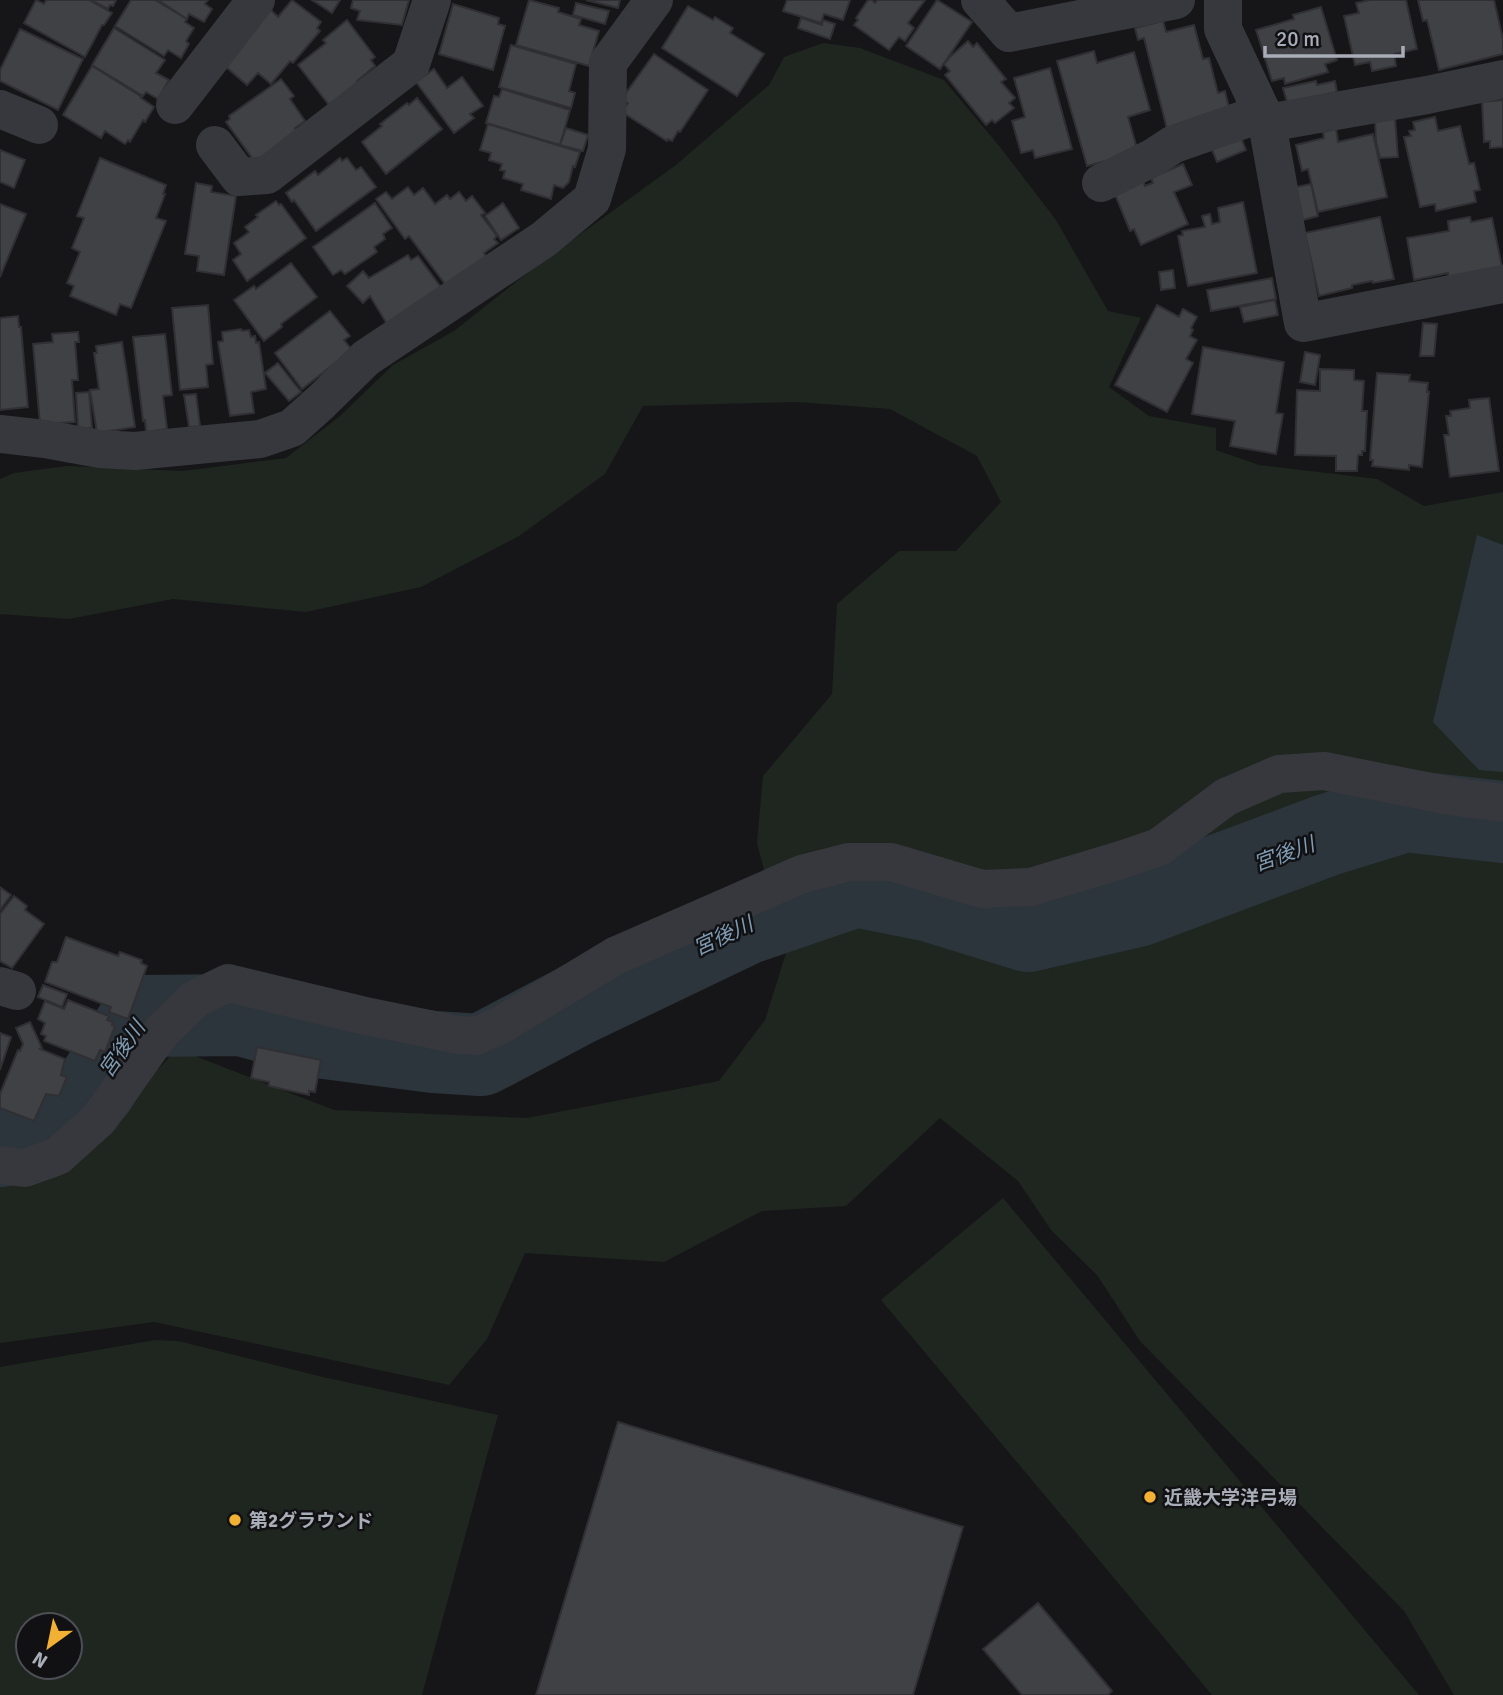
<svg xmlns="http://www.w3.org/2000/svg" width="1503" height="1695" font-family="Signika,'Noto Sans JP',sans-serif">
<rect width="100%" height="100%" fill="#161618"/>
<g fill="#1e261f" fill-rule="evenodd">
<path d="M 823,43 L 860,48 L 944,80 L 1000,147 L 1056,220 L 1108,311 L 1141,318 L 1109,387 L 1149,416 L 1216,428 L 1216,450 L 1259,465 L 1377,479 L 1424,506 L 1503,492 L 1503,1695 L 1454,1695 L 1404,1611 L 1140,1341 L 1097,1275 L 1051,1230 L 1018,1181 L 940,1118 L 846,1206 L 762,1211 L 664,1262 L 525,1253 L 487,1339 L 449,1385 L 154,1322 L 0,1343 L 0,1184 L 65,1168 L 177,1049 L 334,1110 L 527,1118 L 719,1081 L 765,1020 L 786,953 L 757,843 L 763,776 L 832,694 L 837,604 L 899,551 L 956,551 L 1001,502 L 977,456 L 890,409 L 797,402 L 643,406 L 605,474 L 519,536 L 421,587 L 306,612 L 173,599 L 69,619 L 0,614 L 0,479 L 14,473 L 67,466 L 183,471 L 286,458 L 340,416 L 393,365 L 454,331 L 535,267 L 676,165 L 769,85 L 784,57 Z"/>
<path d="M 1003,1198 L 1419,1695 L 1212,1695 L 881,1300 Z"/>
<path d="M 155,1340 L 178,1341 L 323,1377 L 498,1415 L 422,1695 L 0,1695 L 0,1367 ZM 28,1625 L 70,1625 L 70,1667 L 28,1667 Z"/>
</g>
<path fill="#2c353c" d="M 1477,535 L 1503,545 L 1503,772 L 1479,770 L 1433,722 Z"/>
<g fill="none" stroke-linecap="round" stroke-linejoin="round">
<path stroke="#2c353c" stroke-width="82" d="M 0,1146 L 41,1139 L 94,1090 L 142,1016 L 241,1015 L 326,1038 L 434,1052 L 481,1055 L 578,1004 L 745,924 L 856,886 L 931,901 L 1028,931 L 1137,906 L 1327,835 L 1405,811 L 1503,822"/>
</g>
<g fill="#404145" stroke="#303034" stroke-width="2">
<path d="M 36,0 L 44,4 L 46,0 L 89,0 L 112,13 L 104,25 L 102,25 L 85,57 L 24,23 Z"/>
<path d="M 91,0 L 116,0 L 113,6 L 110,5 L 108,9 Z"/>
<path d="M 131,0 L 155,0 L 187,19 L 185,22 L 194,28 L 186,41 L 189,44 L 181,58 L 168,50 L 164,56 L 115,26 Z"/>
<path d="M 158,0 L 208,0 L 205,4 L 212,9 L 204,22 L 189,14 L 187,19 Z"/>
<path d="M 292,0 L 321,22 L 317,28 L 320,31 L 293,63 L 290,61 L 271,84 L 258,73 L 247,85 L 225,66 L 270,9 L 278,17 Z"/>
<path d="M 312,0 L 340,0 L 332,13 Z"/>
<path d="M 353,0 L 409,0 L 402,25 L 357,20 L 360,11 L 351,8 Z"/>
<path d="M 529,0 L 559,8 L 558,12 L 581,19 L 579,25 L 599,31 L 589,66 L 516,45 Z"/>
<path d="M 586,0 L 620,0 L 618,8 Z"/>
<path d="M 787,0 L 850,0 L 843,20 L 824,14 L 821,23 L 783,11 Z"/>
<path d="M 868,0 L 872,0 L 875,3 L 877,0 L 925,0 L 908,23 L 914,28 L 905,41 L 899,37 L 889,50 L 854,25 L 858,20 L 856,18 Z"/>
<path d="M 937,0 L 972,22 L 940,69 L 906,46 Z"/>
<path d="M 1370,0 L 1406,0 L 1417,49 L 1394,54 L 1396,66 L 1372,71 L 1370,62 L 1355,65 L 1344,16 L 1359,13 L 1356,3 Z"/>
<path d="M 1418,0 L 1494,0 L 1503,39 L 1503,54 L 1439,70 L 1427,20 L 1423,21 Z"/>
<path d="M 576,3 L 609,11 L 605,24 L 573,15 Z"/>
<path d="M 453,4 L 499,18 L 498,24 L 505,26 L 493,70 L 439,54 Z"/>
<path d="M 688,6 L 713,20 L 715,17 L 733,28 L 730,33 L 764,54 L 737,96 L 662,48 Z"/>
<path d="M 1321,7 L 1337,60 L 1325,64 L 1328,72 L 1285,84 L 1284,78 L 1272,81 L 1256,30 L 1294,19 L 1293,15 Z"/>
<path d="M 801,18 L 822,25 L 823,20 L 835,24 L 830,39 L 798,28 Z"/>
<path d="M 347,20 L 375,57 L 371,60 L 375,66 L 357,81 L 358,82 L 329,105 L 298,65 L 326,43 L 323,40 Z"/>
<path d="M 1163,21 L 1166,32 L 1194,25 L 1203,59 L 1209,58 L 1218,93 L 1225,91 L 1231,116 L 1168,133 L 1144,38 L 1138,40 L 1135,28 Z"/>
<path d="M 114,28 L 165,60 L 156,73 L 169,80 L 158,99 L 146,92 L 143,96 L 92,65 Z"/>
<path d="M 20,29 L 83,59 L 58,110 L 0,81 L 0,70 Z"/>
<path d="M 968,41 L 973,47 L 977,43 L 1006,79 L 1001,82 L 1015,98 L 1009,103 L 1014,108 L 995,123 L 992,120 L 986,125 L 945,75 L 950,71 L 944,64 L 950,57 Z"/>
<path d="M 511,45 L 576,64 L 569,91 L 575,93 L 571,108 L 499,87 Z"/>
<path d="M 1094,51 L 1097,63 L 1134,52 L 1150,110 L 1128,117 L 1138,152 L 1087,166 L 1057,61 Z"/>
<path d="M 654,54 L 708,90 L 680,132 L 678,131 L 672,141 L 668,139 L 667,141 L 622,112 L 628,103 L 625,101 L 626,93 Z"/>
<path d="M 92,66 L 142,97 L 141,98 L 154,107 L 145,122 L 143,120 L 130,142 L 128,140 L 125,144 L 105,131 L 101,138 L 63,115 Z"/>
<path d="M 1050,68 L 1072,149 L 1035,158 L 1033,150 L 1021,153 L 1012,121 L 1025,117 L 1014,78 Z"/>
<path d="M 434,69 L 447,88 L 462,77 L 483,106 L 470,114 L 474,118 L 454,133 L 416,82 Z"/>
<path d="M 281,79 L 294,96 L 290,99 L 305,121 L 295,128 L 297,132 L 255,162 L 226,122 L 230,119 L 229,116 Z"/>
<path d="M 1316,81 L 1317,85 L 1335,81 L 1337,92 L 1287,102 L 1283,88 Z"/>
<path d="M 502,89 L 570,110 L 560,145 L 486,123 L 494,96 L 499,97 Z"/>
<path d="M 417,98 L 442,129 L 386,174 L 362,142 L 382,126 L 380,124 L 407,103 L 409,105 Z"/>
<path d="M 1503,100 L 1503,147 L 1490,148 L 1490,141 L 1484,142 L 1482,102 Z"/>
<path d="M 1435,117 L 1438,131 L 1460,126 L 1469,164 L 1474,163 L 1480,190 L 1474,191 L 1476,202 L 1436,211 L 1435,204 L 1420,207 L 1404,137 L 1411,136 L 1409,131 L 1415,130 L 1413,122 Z"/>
<path d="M 1395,119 L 1398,157 L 1380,158 L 1376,141 L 1375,120 Z"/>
<path d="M 488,124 L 580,152 L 575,167 L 573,166 L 569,182 L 563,188 L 554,185 L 551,199 L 521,190 L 523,184 L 503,178 L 505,171 L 500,170 L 502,164 L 489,160 L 491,153 L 480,150 Z"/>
<path d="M 566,128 L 588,135 L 583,151 L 560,145 Z"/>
<path d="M 1336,129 L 1338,142 L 1373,134 L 1387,197 L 1318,212 L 1308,169 L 1302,171 L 1296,145 L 1324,138 L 1323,132 Z"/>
<path d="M 1240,135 L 1246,150 L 1217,162 L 1211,147 Z"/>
<path d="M 0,150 L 25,160 L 14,188 L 0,182 Z"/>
<path d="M 100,158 L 166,185 L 163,194 L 165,194 L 156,218 L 166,221 L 131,308 L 120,304 L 116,315 L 70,296 L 74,286 L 67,283 L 80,252 L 72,248 L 84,218 L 77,216 Z"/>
<path d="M 340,158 L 342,161 L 347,158 L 356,170 L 361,167 L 376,187 L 316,231 L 294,200 L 292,202 L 286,193 L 315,171 L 318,175 Z"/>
<path d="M 1183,164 L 1192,185 L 1174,192 L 1188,224 L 1141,245 L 1134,229 L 1130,231 L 1112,187 L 1140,175 L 1145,186 L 1153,183 L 1151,178 Z"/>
<path d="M 196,183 L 212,186 L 211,192 L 236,196 L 224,275 L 197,271 L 199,256 L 185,254 Z"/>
<path d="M 1311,184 L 1318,216 L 1303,220 L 1296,187 Z"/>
<path d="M 408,187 L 414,195 L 423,188 L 435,204 L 447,195 L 450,199 L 459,192 L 466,201 L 472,196 L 485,213 L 481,215 L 497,236 L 494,239 L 498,243 L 484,253 L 487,258 L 445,284 L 409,236 L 405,239 L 376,199 L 386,192 L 392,199 Z"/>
<path d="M 276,201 L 279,205 L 281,204 L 306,238 L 247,281 L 233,260 L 241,254 L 234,243 L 249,232 L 245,227 L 258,217 L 256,215 Z"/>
<path d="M 1243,202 L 1257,273 L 1188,286 L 1178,236 L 1183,235 L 1182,231 L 1205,227 L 1202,216 L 1210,214 L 1212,224 L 1220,222 L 1218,208 Z"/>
<path d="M 375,203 L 392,228 L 383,234 L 385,239 L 374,247 L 377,252 L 345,274 L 341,270 L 333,275 L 313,247 Z"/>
<path d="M 503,203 L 519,228 L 501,240 L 485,216 Z"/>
<path d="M 0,204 L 26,214 L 0,277 Z"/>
<path d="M 1380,217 L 1394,279 L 1373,283 L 1372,281 L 1352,285 L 1352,288 L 1319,296 L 1305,233 Z"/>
<path d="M 1470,217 L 1471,222 L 1492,218 L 1502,267 L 1448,277 L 1448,273 L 1414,280 L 1407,238 L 1449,231 L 1448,221 Z"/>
<path d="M 408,255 L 411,260 L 418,256 L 443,290 L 387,324 L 370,296 L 363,303 L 347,286 L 363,271 L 369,278 Z"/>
<path d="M 291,263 L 317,297 L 281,324 L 282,327 L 264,341 L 234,300 L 254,286 L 256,289 Z"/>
<path d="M 1173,270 L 1175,288 L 1161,290 L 1159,272 Z"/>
<path d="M 1272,278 L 1276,299 L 1211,311 L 1207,290 Z"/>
<path d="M 1275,300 L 1278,315 L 1244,322 L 1240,307 Z"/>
<path d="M 208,305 L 213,364 L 206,365 L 208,387 L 180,390 L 172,308 Z"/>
<path d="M 1157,305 L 1179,317 L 1183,309 L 1197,317 L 1191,328 L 1193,330 L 1190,336 L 1197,340 L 1186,359 L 1193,363 L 1167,412 L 1115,385 Z"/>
<path d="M 330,311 L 350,336 L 344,340 L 352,350 L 302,389 L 275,353 Z"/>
<path d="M 18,316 L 19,327 L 21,327 L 28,407 L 0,410 L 0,318 Z"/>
<path d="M 1423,323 L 1437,324 L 1434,356 L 1420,356 Z"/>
<path d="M 241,329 L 242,331 L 249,330 L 251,337 L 255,336 L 256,343 L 259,342 L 266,389 L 251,392 L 254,413 L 230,416 L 218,342 L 223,341 L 222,332 Z"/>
<path d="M 78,332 L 79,342 L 75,342 L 78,380 L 72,380 L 75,422 L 40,424 L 33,344 L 53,342 L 52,334 Z"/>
<path d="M 165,334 L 172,395 L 163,396 L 167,429 L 146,432 L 145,420 L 143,421 L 133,337 Z"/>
<path d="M 122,342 L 135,427 L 97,433 L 90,390 L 99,389 L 94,353 L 97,353 L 96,346 Z"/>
<path d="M 1203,347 L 1284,362 L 1276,413 L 1283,414 L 1276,454 L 1230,446 L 1235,421 L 1192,414 Z"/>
<path d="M 1305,352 L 1320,355 L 1315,385 L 1300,382 Z"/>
<path d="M 278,363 L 301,392 L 289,401 L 265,373 Z"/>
<path d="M 1320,369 L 1354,370 L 1354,380 L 1364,381 L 1362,411 L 1367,411 L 1365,451 L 1362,451 L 1362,455 L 1358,455 L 1357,471 L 1336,471 L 1336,456 L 1295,455 L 1297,390 L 1320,391 Z"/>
<path d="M 1377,373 L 1410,375 L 1409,381 L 1428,383 L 1427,392 L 1429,392 L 1422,467 L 1409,465 L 1409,470 L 1372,466 L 1373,460 L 1370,460 Z"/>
<path d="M 89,392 L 92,428 L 78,428 L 76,393 Z"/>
<path d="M 196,394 L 200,426 L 189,427 L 184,395 Z"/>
<path d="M 1489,398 L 1499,471 L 1450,477 L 1444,435 L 1449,435 L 1446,416 L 1451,416 L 1450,411 L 1470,408 L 1469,400 Z"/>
<path d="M 0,887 L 11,895 L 0,910 Z"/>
<path d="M 14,896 L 27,906 L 25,910 L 44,924 L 12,968 L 0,961 L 0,914 Z"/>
<path d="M 66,937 L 118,956 L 120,952 L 142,960 L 141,963 L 147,966 L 128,1019 L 109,1012 L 111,1007 L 45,982 L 52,962 L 57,962 Z"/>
<path d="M 43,985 L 67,994 L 62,1007 L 38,997 Z"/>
<path d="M 68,1000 L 109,1016 L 107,1020 L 113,1022 L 112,1025 L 115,1026 L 105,1052 L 100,1050 L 95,1061 L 44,1041 L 46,1036 L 41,1034 L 45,1023 L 38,1019 L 45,1001 L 64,1009 Z"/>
<path d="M 30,1022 L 42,1048 L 40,1049 L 65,1059 L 61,1075 L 67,1077 L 59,1096 L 46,1094 L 34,1121 L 0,1108 L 0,1094 L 18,1050 L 20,1051 L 23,1044 L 16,1028 Z"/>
<path d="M 0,1033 L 11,1037 L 0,1070 Z"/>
<path d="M 257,1047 L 321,1060 L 315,1092 L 309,1091 L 309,1095 L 269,1086 L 269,1082 L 251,1078 Z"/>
<path d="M 618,1422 L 963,1527 L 913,1695 L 536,1695 Z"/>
<path d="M 1038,1603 L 1112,1691 L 1108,1695 L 1022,1695 L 983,1649 Z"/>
</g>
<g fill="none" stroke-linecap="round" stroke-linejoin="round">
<g stroke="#37383d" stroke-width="38">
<path d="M 980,0 L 1009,33 L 1176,0"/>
<path d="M 1223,0 L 1223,29 L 1267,123 L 1303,323 L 1503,284"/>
<path d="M 175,105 L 256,0"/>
<path d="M 0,109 L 39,125"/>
<path d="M 1267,123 L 1427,95 L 1503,79"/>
<path d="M 215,145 L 239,177 L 267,175 L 411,64 L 432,0"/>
<path d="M 1101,183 L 1154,157 L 1174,144 L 1263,113"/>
<path d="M 0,434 L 45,439 L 100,449 L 135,451 L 260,439 L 292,428 L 321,402 L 366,358 L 544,239 L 592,199 L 607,149 L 608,63 L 654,0"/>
<path d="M 0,986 L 17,991"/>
<path d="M 0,1165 L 25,1168 L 58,1156 L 99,1119 L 161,1032 L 195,999 L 228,983 L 361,1015 L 458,1035 L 477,1036 L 504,1023 L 615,956 L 802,874 L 849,862 L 891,862 L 982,889 L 1031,887 L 1124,859 L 1159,847 L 1226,797 L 1279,774 L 1324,771 L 1456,797 L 1503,803"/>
</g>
</g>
<g fill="#f2b134" stroke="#111113" stroke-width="2.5">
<circle cx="1150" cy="1497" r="7"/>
<circle cx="235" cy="1520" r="7"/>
</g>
<g text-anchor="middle" stroke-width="5" stroke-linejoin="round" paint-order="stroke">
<g font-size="19" font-weight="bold" fill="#a8adb8" stroke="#111113" text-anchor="start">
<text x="1164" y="1504">近畿大学洋弓場</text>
<text x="249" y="1527">第2グラウンド</text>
</g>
<g font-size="21" font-style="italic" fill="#7f9bb3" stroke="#111113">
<text transform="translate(1284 854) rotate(-20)" y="7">宮後川</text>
<text transform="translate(723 936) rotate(-25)" y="7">宮後川</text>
<text transform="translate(122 1049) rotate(-55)" y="7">宮後川</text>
</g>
</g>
<g transform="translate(49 1646) rotate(213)"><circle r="33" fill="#111113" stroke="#4d4f55" stroke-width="2"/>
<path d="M0-5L12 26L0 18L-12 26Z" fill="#f2b134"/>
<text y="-10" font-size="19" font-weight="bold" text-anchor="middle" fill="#a8adb8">N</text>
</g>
<path d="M1265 46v10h138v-10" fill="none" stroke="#a8adb8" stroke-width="3.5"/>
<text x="1276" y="46" font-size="21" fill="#a8adb8" stroke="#111113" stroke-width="5" paint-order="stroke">20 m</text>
</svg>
